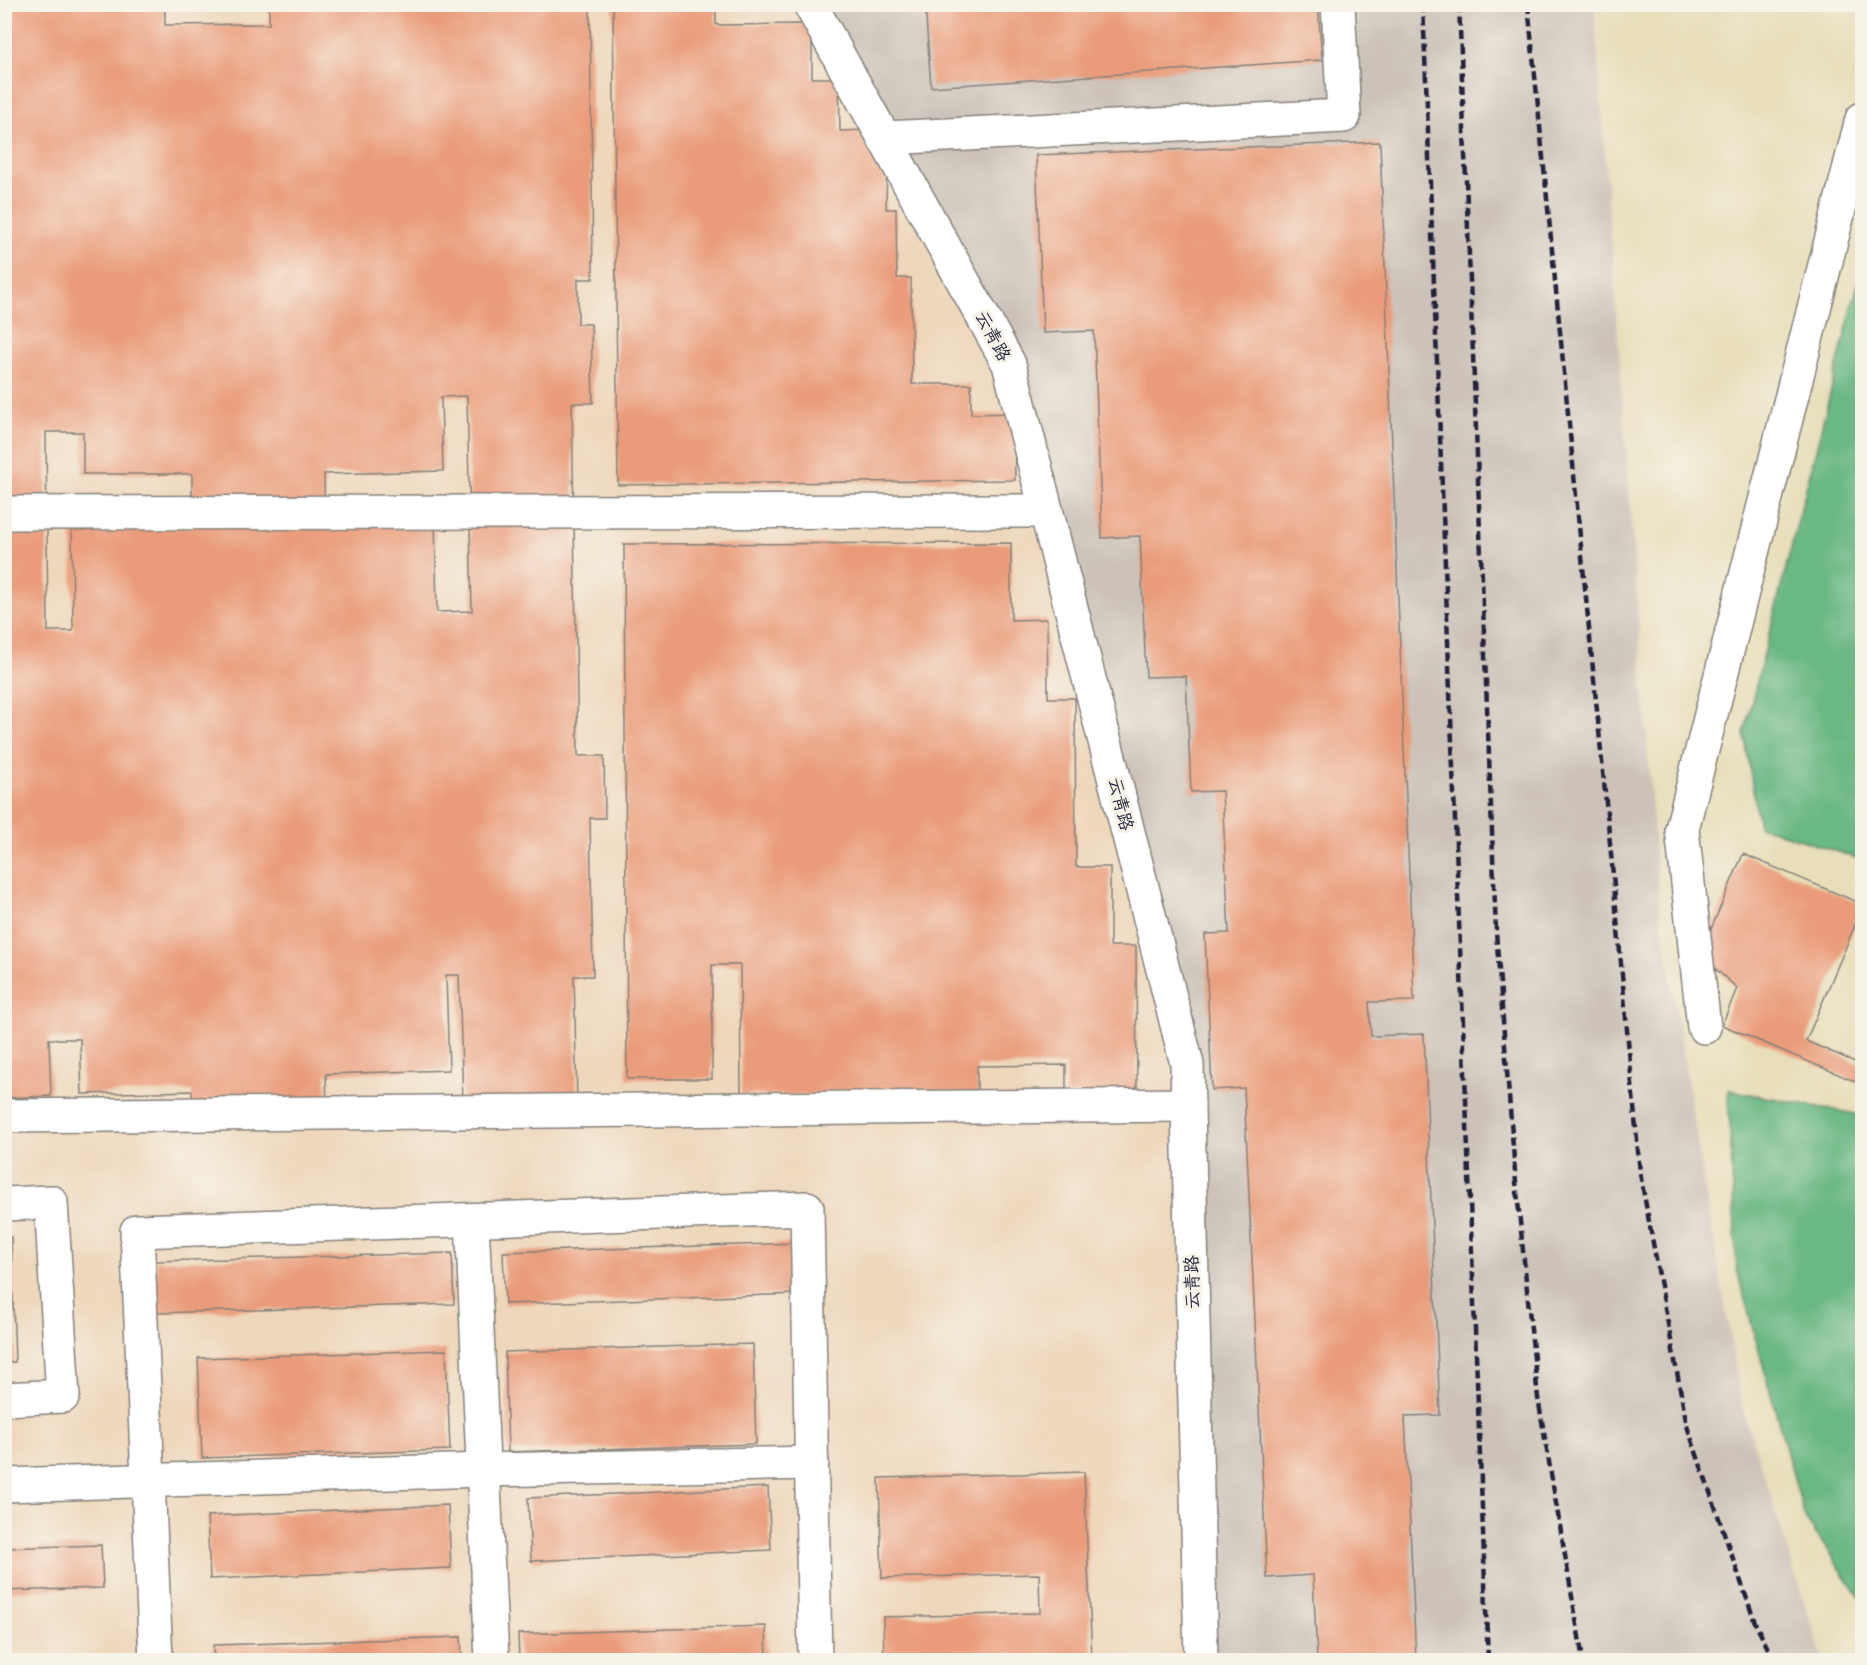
<svg xmlns="http://www.w3.org/2000/svg" width="1867" height="1665" font-family="'Patrick Hand','LXGW WenKai TC',sans-serif">
<rect width="100%" height="100%" fill="#f7f3e8"/>
<filter id="ink" filterUnits="userSpaceOnUse"><feTurbulence type="fractalNoise" baseFrequency=".0167" numOctaves="2"/><feDisplacementMap in="SourceGraphic" scale="12" xChannelSelector="R" yChannelSelector="G"/><feConvolveMatrix kernelMatrix="1 2 1 2 8 2 1 2 1" color-interpolation-filters="sRGB"/></filter>
<filter id="wash" filterUnits="userSpaceOnUse"><feTurbulence type="fractalNoise" baseFrequency=".008" numOctaves="4" result="noise"/><feDisplacementMap in="SourceGraphic" scale="24" xChannelSelector="R" yChannelSelector="G"/><feGaussianBlur stdDeviation="1.35" result="paint"/><feColorMatrix in="noise" values="0 0 0 0 0 0 0 0 0 0 0 0 0 0 0 0 0 1.4 0 .05"/><feComposite in="paint" operator="in"/></filter>
<g filter="url(#wash)">
<rect width="100%" height="100%" fill="#e8deba"/>
<path fill="#eed7bb" d="M 5,5 L 810,5 L 1009,364 L 1187,1063 L 1202,1660 L 5,1660 Z"/>
<path fill="#ccc2b9" d="M 810,5 L 1594,5 L 1659,904 L 1706,1196 L 1743,1410 L 1823,1660 L 1201,1660 L 1188,1105 L 1009,364 Z"/>
<g fill="#6ab883" stroke="#466d5f" stroke-width="1.5">
<path d="M 1862,268 L 1862,860 L 1759,826 L 1744,733 Z"/>
<path d="M 1728,1090 L 1862,1115 L 1862,1600 L 1805,1518 L 1737,1271 Z"/>
</g>
<g id="blocks">
<g fill="#ea9c7a" fill-rule="evenodd">
<path d="M 4,4 L 165,4 L 165,25 L 269,24 L 269,4 L 590,4 L 593,279 L 578,279 L 578,324 L 591,324 L 593,403 L 572,403 L 578,756 L 604,756 L 605,818 L 590,818 L 593,976 L 574,976 L 577,1102 L 463,1105 L 459,975 L 446,975 L 449,1070 L 326,1074 L 327,1108 L 192,1112 L 192,1091 L 82,1094 L 80,1039 L 49,1039 L 51,1096 L 4,1098 ZM 467,396 L 472,611 L 437,612 L 435,519 L 325,522 L 324,474 L 443,471 L 441,397 ZM 46,432 L 83,432 L 83,474 L 192,474 L 192,527 L 72,528 L 73,631 L 48,631 Z"/>
<path d="M 613,4 L 716,4 L 716,25 L 812,24 L 812,78 L 839,78 L 840,131 L 868,130 L 887,161 L 886,209 L 896,209 L 897,278 L 911,278 L 912,384 L 971,384 L 971,414 L 1014,413 L 1015,480 L 618,485 Z"/>
<path d="M 925,4 L 1318,4 L 1322,60 L 931,87 Z"/>
<path d="M 1380,142 L 1414,1001 L 1369,1002 L 1371,1036 L 1424,1034 L 1440,1415 L 1405,1416 L 1416,1660 L 1317,1660 L 1313,1575 L 1267,1578 L 1244,1088 L 1212,1090 L 1205,934 L 1229,933 L 1222,791 L 1191,792 L 1186,676 L 1146,677 L 1140,536 L 1102,538 L 1094,331 L 1043,333 L 1036,155 Z"/>
<path d="M 1011,543 L 1011,620 L 1047,619 L 1048,698 L 1075,698 L 1076,867 L 1110,867 L 1110,946 L 1136,946 L 1137,1094 L 1066,1094 L 1066,1065 L 977,1066 L 977,1094 L 741,1095 L 740,965 L 712,965 L 712,1079 L 627,1079 L 624,544 Z"/>
<path d="M 1743,854 L 1862,904 L 1862,918 L 1859,916 L 1806,1041 L 1862,1065 L 1861,1084 L 1722,1025 L 1737,988 L 1700,955 Z"/>
<path d="M 11,1237 L 15,1362 L 4,1363 L 4,1238 Z"/>
<path d="M 800,1243 L 801,1294 L 505,1304 L 503,1252 Z"/>
<path d="M 452,1253 L 454,1304 L 157,1313 L 156,1261 Z"/>
<path d="M 753,1344 L 756,1444 L 508,1452 L 505,1352 Z"/>
<path d="M 446,1350 L 450,1450 L 202,1458 L 198,1358 Z"/>
<path d="M 1084,1472 L 1092,1660 L 884,1660 L 883,1617 L 1040,1613 L 1039,1574 L 882,1578 L 879,1478 Z"/>
<path d="M 768,1487 L 771,1550 L 531,1561 L 528,1498 Z"/>
<path d="M 448,1505 L 451,1568 L 210,1579 L 207,1516 Z"/>
<path d="M 101,1545 L 103,1588 L 4,1591 L 4,1548 Z"/>
<path d="M 766,1626 L 767,1660 L 519,1660 L 518,1634 Z"/>
<path d="M 461,1637 L 462,1660 L 214,1660 L 213,1645 Z"/>
</g>
</g>
</g>
<g filter="url(#ink)">
<use href="#blocks" fill-opacity="0" stroke="#85807a" stroke-width="1.5"/>
<g fill="none" stroke-linecap="round" stroke-linejoin="round">
<defs>
<g id="minor">
<path d="M 810,4 L 1009,364 L 1187,1064 L 1201,1660"/>
<path d="M 884,138 L 1344,116 L 1338,4"/>
<path d="M 4,513 L 1046,511"/>
<path d="M 1704,1027 L 1682,829 L 1862,119"/>
<path d="M 4,1116 L 1188,1105"/>
<path d="M 4,1204 L 51,1202 L 63,1396 L 4,1399"/>
<path d="M 472,1220 L 492,1660"/>
<path d="M 4,1485 L 484,1470 L 812,1463"/>
<path d="M 156,1660 L 137,1231 L 807,1208 L 815,1660"/>
</g>
</defs>
<use href="#minor" stroke="#85807a" stroke-width="36"/>
<use href="#minor" stroke="#fff" stroke-width="33"/>
<g stroke="#22223b" stroke-width="4.5" stroke-dasharray="9 4.5" stroke-linecap="butt">
<path d="M 1423,4 L 1488,1660"/>
<path d="M 1459,4 L 1496,932 L 1515,1172 L 1538,1398 L 1583,1660"/>
<path d="M 1528,4 L 1612,864 L 1640,1173 L 1687,1426 L 1756,1625 L 1774,1660"/>
</g>
</g>
</g>
<g text-anchor="middle" stroke-width="6" stroke-linejoin="round" paint-order="stroke">
<g font-size="18" fill="#22223b" stroke="#f7f3e8">
<text transform="translate(993 336) rotate(62)" y="6">云青路</text>
<text transform="translate(1121 804) rotate(76)" y="6">云青路</text>
<text transform="translate(1192 1282) rotate(-91)" y="6">云青路</text>
</g>
</g>
<rect width="1867" height="1665" fill="none" stroke="#f7f3e8" stroke-width="24"/>
</svg>
